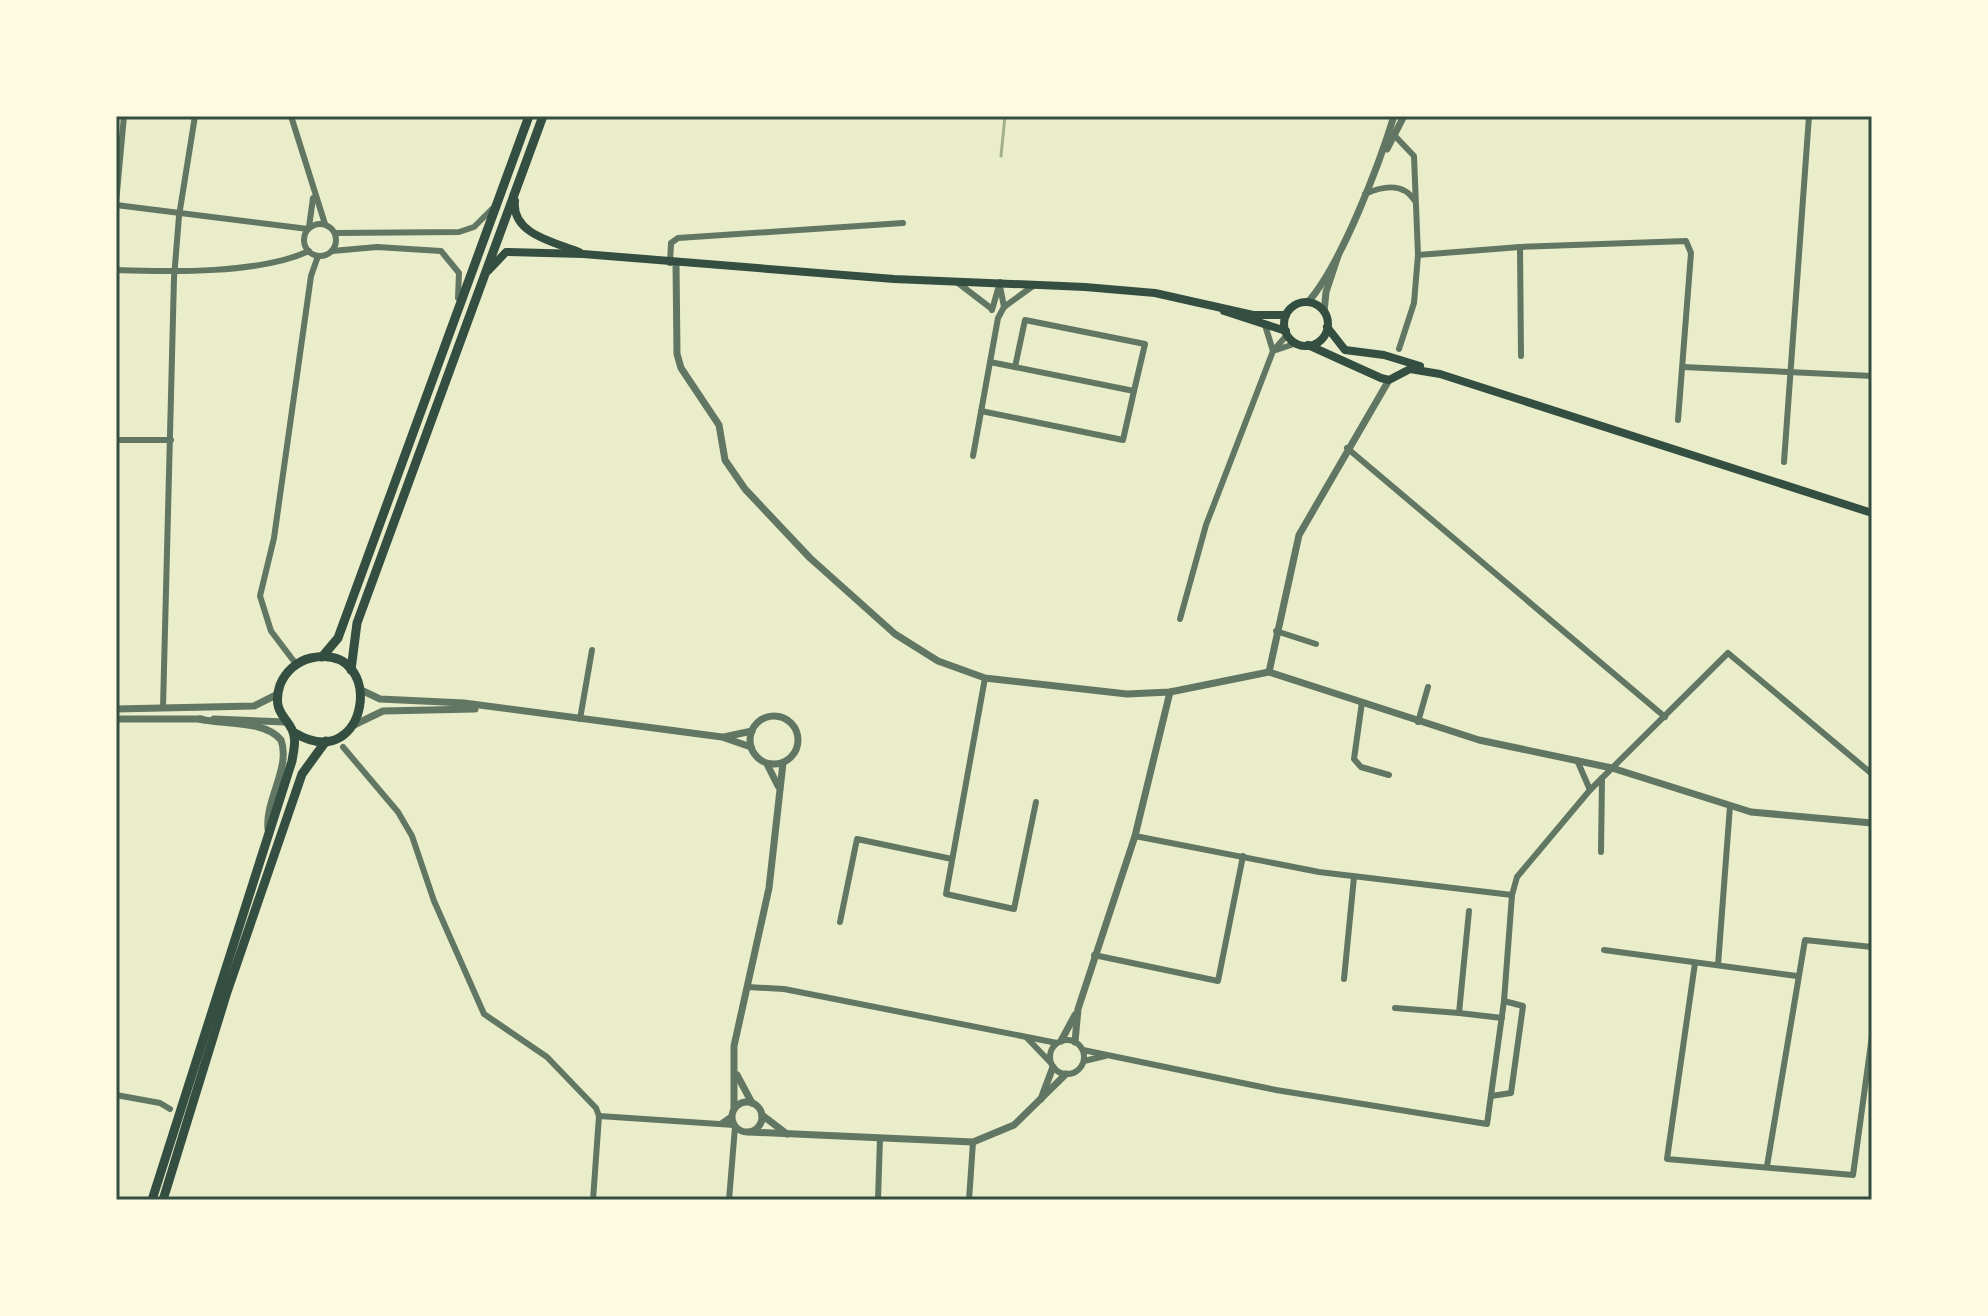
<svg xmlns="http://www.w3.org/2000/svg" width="1988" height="1316" font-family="'Titillium Web',sans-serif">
<rect width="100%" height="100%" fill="#e9edc9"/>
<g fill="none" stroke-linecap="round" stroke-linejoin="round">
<path stroke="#a3b18a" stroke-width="3" d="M 1001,156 L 1005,116"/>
<g stroke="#617663" stroke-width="6">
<path d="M 291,116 L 325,224"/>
<path d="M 1395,136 L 1414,156 L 1418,255 L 1414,303 L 1399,349"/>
<path d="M 1365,194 C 1383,186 1403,182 1415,201"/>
<path d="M 116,203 L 124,116"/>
<path d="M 116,205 L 308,229"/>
<circle cx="320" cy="240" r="16"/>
<path d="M 309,227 L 313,198"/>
<path d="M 335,233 L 459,232 L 474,227 L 492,209"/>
<path d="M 1520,247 L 1521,356"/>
<path d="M 332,251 L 377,247 L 441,251 L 459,273 L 458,298"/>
<path d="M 1418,255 L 1520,247 L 1686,241 L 1691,253 L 1678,420"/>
<path d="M 670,263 L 671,243 L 678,238 L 903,223"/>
<path d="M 116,270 C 170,272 260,274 309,251"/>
<path d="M 958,283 L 992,309"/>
<path d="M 1000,286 L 1004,307"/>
<path d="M 992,310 L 1000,282"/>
<path d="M 1265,325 L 1273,351"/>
<path d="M 1276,350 L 1297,343"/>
<path d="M 1015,367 L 1025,320 L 1145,344 L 1134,391"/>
<path d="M 1683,367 L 1872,376"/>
<path d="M 981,411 L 1123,440 L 1134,391 L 990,362"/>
<path d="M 116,440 L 171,440"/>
<path d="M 1347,448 L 1665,717"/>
<path d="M 973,456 L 998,318 L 1004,307 L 1033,286"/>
<path d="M 1784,462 L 1809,116"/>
<path d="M 1180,619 L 1206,525 L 1273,351 L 1287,335"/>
<path d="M 1276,631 L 1316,644"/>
<path d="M 296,664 L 271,631 L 260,596 L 274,538 L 311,276 L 318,256"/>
<path d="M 985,678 L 946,894 L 1014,909 L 1036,802"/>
<path d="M 1362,702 L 1354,759 L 1361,767 L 1389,775"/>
<path d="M 163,708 L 174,278 L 179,216 L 195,116"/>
<path d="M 580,719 L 592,650"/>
<path d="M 1418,722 L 1428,687"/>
<path d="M 343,747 L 398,812 L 412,836 L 434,901 L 484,1014 L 547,1057 L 596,1108 L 599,1116 L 593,1200"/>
<path d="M 1577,760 L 1590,790"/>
<path d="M 1135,836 L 1319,872 L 1512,895"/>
<path d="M 1601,852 L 1602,778"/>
<path d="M 1469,911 L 1459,1013 L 1502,1018"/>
<path d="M 840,922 L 857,839 L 952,859"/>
<path d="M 1604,950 L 1797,976"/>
<path d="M 1094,955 L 1218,981 L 1243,856"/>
<path d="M 1695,963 L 1667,1159 L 1853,1175 L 1872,1036"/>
<path d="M 1718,965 L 1730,806"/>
<path d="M 1344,979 L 1354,877"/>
<path d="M 748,987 L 784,989 L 1057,1043"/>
<path d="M 1395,1008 L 1459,1013"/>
<path d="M 1027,1038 L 1050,1062"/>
<circle cx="1067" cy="1057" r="17"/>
<path d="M 1083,1050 L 1276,1090 L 1487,1124 L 1504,1001 L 1512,895 L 1517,877 L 1590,790 L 1728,653 L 1872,774"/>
<path d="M 1084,1061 L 1105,1056"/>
<path d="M 116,1095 L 160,1103 L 170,1109"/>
<path d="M 1491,1096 L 1511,1093 L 1523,1006 L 1504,1001"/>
<path d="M 599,1116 L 734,1125"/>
<path d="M 722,1123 L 732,1116"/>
<path d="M 1767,1166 L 1805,940 L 1872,947"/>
<path d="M 729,1200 L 735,1127"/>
<path d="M 878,1200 L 880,1138"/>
<path d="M 969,1200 L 973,1142"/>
</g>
<g stroke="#617663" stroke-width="7">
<path d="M 1387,149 L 1404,116"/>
<path d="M 676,263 L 677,354 L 681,368 L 719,425 L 725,460 L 745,489 L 810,558 L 895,634 L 938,661 L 985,678 L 1127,694 L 1170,692 L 1269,672 L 1479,740 L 1612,768 L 1751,812 L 1872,823"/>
<path d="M 1308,302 C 1341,265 1379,165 1394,116"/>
<path d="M 1324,312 L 1326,292 L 1338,256"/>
<path d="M 1269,672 L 1299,535 L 1389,380"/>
<path d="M 361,690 L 380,699 L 464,703 L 722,737 L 751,747"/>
<path d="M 116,709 L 254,706 L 278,694"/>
<circle cx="774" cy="740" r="24"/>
<path d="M 116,719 L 202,719"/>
<path d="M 199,719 C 225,725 265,720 281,740 C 291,767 265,800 268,829"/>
<path d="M 214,719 L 285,722"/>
<path d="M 354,725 L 383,711 L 475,709"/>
<path d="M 724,737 L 752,731"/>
<path d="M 767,764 L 778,786"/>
<path d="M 1061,1041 L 1075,1015"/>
<path d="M 1075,1042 L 1078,1009 L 1135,836 L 1170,692"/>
<path d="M 737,1075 L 752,1103"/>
<path d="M 1041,1099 L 1053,1067"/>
<circle cx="747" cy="1117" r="15"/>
<path d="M 734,1109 L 734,1046 L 769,888 L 783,763"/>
<path d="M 762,1115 L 787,1134"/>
<path d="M 749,1132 L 973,1142 L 1014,1125 L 1066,1074"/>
</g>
<g stroke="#344e41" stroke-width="8">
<path d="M 515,201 C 511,234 555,242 579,252"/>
<path d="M 488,271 L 506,252 L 583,254 L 894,279 L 1085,287 L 1155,293 L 1253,315 L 1286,315"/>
<circle cx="1306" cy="324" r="22"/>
<path d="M 1224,311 L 1286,331"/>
<path d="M 1327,327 L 1345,350 L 1384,355 L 1420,366"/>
<path d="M 1308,345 L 1381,378 L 1389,380 L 1410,369 L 1440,374 L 1872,513"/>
</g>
<g stroke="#344e41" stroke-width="9">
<path d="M 322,657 L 338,638 L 529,116"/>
<path d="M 351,670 L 357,623 L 543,116"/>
<path d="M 152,1200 L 292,761 C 293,754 296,743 294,736 C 292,719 270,715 280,685 C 285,672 297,661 311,658 C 388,642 369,777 295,733"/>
<path d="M 163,1200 L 227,992 L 302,774 L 326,741"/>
</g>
</g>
<rect width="1988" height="1316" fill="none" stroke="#fefae0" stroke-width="236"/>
<rect x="118" y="118" width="1752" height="1080" fill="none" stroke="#344e41" stroke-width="3"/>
</svg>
